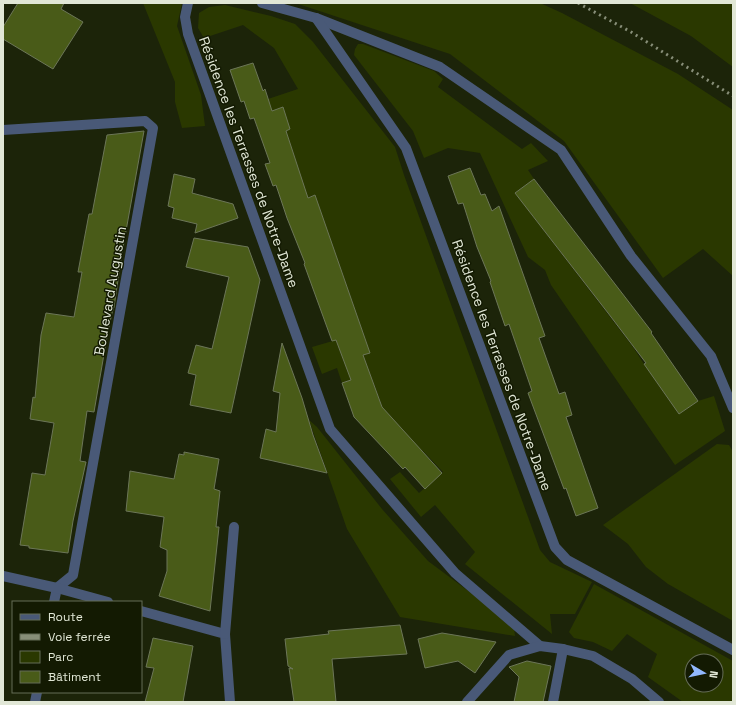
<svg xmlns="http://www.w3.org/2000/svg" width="736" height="705" font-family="'Space Grotesk',sans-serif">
<rect width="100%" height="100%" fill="#1c2409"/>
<g fill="#2a3800" fill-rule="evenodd">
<path d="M 143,3 L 182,3 L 177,26 L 201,95 L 205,126 L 182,128 L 175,102 L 175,82 Z"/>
<path d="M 295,3 L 540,3 L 562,13 L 678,74 L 733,110 L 733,276 L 703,249 L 663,278 L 564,141 L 450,54 Z"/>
<path d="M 630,3 L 733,3 L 733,67 L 691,36 Z"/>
<path d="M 225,5 L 271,16 L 295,24 L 313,42 L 395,147 L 404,175 L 540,550 L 550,562 L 592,582 L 575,614 L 550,614 L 552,634 L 465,564 L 475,552 L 435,505 L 421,517 L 390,479 L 400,472 L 419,493 L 443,472 L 423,451 L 419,454 L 384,412 L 374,384 L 367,386 L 363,376 L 342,383 L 337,368 L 322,374 L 312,347 L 336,340 L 344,362 L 369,353 L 314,195 L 304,199 L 280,133 L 290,129 L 283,108 L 272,111 L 268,99 L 298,89 L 274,48 L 243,25 L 204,38 L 198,28 L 199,13 L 209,7 Z"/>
<path d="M 358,44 L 363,44 L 434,71 L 443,79 L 438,87 L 522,149 L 531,143 L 548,161 L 528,170 L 534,179 L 515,193 L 633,347 L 644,364 L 679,414 L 698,401 L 714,396 L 725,431 L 675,465 L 551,285 L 545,270 L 528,257 L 480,153 L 448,148 L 424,158 L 413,131 L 354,55 L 355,49 Z"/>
<path d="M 309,420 L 317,427 L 382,509 L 428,561 L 475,596 L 514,629 L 515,636 L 400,617 L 347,529 Z"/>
<path d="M 717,444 L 729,445 L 733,452 L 733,621 L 668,584 L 646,567 L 628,544 L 603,525 Z"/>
<path d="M 594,584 L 733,661 L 733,702 L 683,702 L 648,677 L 657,654 L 627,634 L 612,651 L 593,642 L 574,638 L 569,632 ZM 692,661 L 716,661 L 716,685 L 692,685 Z"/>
</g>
<g fill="#495b18" stroke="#6c7658">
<path d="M 18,3 L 64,3 L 61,9 L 83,22 L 53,69 L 3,39 L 3,27 Z"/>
<path d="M 253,63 L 263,91 L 265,89 L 272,111 L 283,107 L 290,129 L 286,131 L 308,198 L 315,195 L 370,353 L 363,355 L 382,407 L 442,473 L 425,489 L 405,467 L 403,469 L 354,417 L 342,383 L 351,380 L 336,340 L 332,341 L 304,264 L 305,263 L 287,218 L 276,185 L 273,186 L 265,164 L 270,163 L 254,118 L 250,119 L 244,101 L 241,102 L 230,70 Z"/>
<path d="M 144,131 L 122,253 L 114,307 L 112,313 L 108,331 L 94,412 L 87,411 L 80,461 L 86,462 L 73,521 L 68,553 L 29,548 L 29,546 L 20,545 L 32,473 L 45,475 L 54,423 L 30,419 L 33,397 L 35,398 L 41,335 L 46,313 L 74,317 L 82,272 L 78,272 L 89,214 L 92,214 L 107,135 Z"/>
<path d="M 470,168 L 481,195 L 485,194 L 492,211 L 499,206 L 545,336 L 539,338 L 559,394 L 565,392 L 572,415 L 566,417 L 598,508 L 576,516 L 566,488 L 564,489 L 528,393 L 532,391 L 509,324 L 505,326 L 490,282 L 491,281 L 477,247 L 463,203 L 458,204 L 448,176 Z"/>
<path d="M 174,174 L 195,179 L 192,193 L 233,204 L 238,218 L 195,233 L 197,224 L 172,218 L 174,208 L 168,206 Z"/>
<path d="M 534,179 L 652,332 L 651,333 L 698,401 L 679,414 L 644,364 L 646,363 L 608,313 L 515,193 Z"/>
<path d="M 194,238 L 248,247 L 260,280 L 231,413 L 190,405 L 196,375 L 188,373 L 196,345 L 212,349 L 229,277 L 186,267 Z"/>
<path d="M 282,343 L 302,398 L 313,435 L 327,473 L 260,458 L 266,429 L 276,432 L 280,393 L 273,391 Z"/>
<path d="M 184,452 L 219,459 L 214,489 L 220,491 L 216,527 L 219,527 L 210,611 L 159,596 L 167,571 L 167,550 L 160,547 L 164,517 L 126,511 L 130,471 L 174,479 L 179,454 L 184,455 Z"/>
<path d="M 400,625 L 407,654 L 332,659 L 336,702 L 294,702 L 289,668 L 293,669 L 288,666 L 285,639 L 329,634 L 328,631 Z"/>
<path d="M 442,633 L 496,642 L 475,673 L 458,661 L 425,668 L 418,639 Z"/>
<path d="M 153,638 L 193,646 L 183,702 L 145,702 L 154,668 L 146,667 Z"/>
<path d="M 527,661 L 551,666 L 543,702 L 514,702 L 519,677 L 509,667 Z"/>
</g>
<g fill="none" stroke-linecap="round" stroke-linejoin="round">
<g stroke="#495977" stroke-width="10">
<path d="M 188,3 L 185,17 L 188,34 L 330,429 L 455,573 L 540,646"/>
<path d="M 262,3 L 316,18 L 440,67 L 561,150 L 631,256 L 711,356 L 733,408"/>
<path d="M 316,18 L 406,148 L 555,547 L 567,560 L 733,650"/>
<path d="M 3,130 L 145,121 L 153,128 L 73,575 L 57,588 L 54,602"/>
<path d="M 3,576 L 57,588 L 108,602"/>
<path d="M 141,611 L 225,634 L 230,702"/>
<path d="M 225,634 L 234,527"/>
<path d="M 35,702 L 37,692"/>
<path d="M 467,702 L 509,655 L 540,646 L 563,649 L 593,656 L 632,679 L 659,702"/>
<path d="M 553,702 L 563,649"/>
</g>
<path stroke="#878e78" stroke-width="3" stroke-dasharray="2 4" stroke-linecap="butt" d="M 578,3 L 631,32 L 733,96"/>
</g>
<g text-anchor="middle" stroke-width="3" stroke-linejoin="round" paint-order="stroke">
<g font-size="14" fill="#e1e7d6" stroke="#131a02">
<text transform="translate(249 162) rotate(70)" y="5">Résidence les Terrasses de Notre-Dame</text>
<text transform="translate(110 291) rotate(-80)" y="5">Boulevard Augustin</text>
<text transform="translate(502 365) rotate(70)" y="5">Résidence les Terrasses de Notre-Dame</text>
</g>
</g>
<rect width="736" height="705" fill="none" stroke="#e1e7d6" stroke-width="8"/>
<rect x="12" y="601" width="130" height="92" fill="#131a02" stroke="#656c57"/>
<rect x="20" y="614" width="20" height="6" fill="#495977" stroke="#656c57"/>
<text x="48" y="621" font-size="12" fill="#e1e7d6">Route</text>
<rect x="20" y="634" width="20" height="6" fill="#878e78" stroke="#656c57"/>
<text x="48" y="641" font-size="12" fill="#e1e7d6">Voie ferrée</text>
<rect x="20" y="651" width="20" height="12" fill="#2a3800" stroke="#656c57"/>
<text x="48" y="661" font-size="12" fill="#e1e7d6">Parc</text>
<rect x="20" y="671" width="20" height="12" fill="#495b18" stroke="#656c57"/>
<text x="48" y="681" font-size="12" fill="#e1e7d6">Bâtiment</text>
<g transform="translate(704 673) rotate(99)"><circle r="19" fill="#131a02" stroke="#656c57"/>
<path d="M0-3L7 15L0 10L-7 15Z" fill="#91b8fd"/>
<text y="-6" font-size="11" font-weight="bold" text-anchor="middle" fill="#e1e7d6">N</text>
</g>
</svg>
